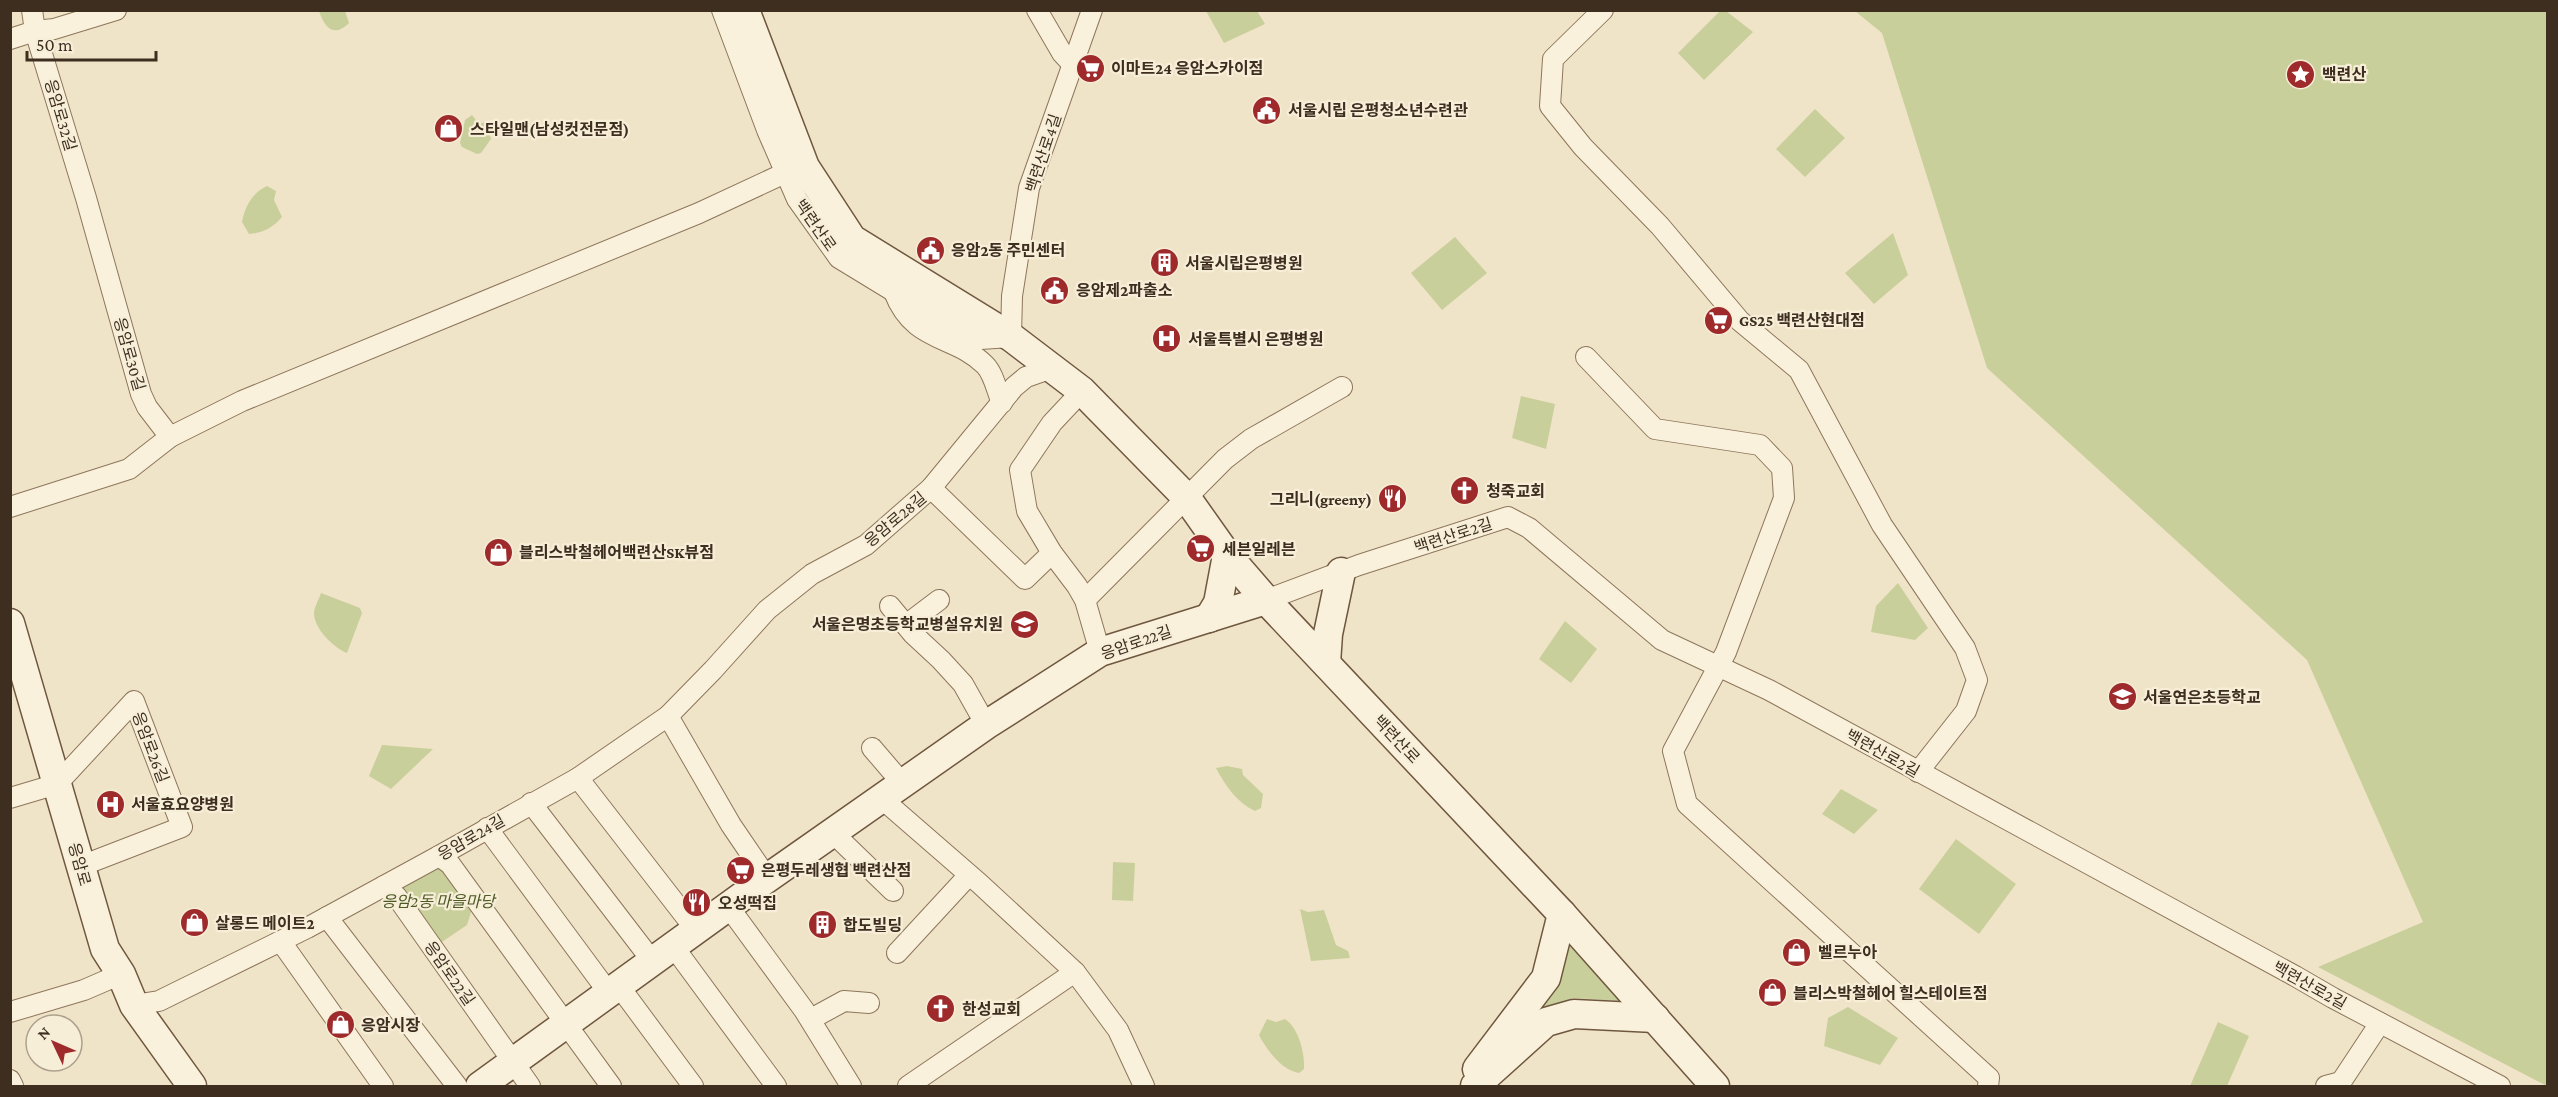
<svg xmlns="http://www.w3.org/2000/svg" width="2558" height="1097" font-family="'Crimson Pro','Noto Sans KR',serif">
<rect width="100%" height="100%" fill="#f0e4c8"/>
<g fill="#c9cf9b">
<path d="M 1721,10 L 1726,11 L 1753,32 L 1704,80 L 1678,53 Z"/>
<path d="M 319,11 L 345,11 L 349,23 C 333,39 324,26 319,11 Z"/>
<path d="M 1206,11 L 1257,11 L 1265,24 L 1224,43 Z"/>
<path d="M 1855,11 L 2547,11 L 2547,1086 L 2318,967 L 2423,922 L 2307,660 L 1987,368 L 1882,33 Z"/>
<path d="M 1815,109 L 1845,138 L 1805,177 L 1776,149 Z"/>
<path d="M 472,115 L 479,124 L 485,122 L 491,139 L 481,153 L 477,154 L 462,147 L 460,143 L 465,120 Z"/>
<path d="M 267,186 L 276,191 L 274,200 L 282,217 C 272,228 263,233 249,234 L 242,222 C 245,206 252,193 267,186 Z"/>
<path d="M 1893,233 L 1908,275 L 1874,304 L 1845,273 Z"/>
<path d="M 1455,237 L 1487,273 L 1442,310 L 1411,273 Z"/>
<path d="M 1521,396 L 1555,404 L 1546,449 L 1512,438 Z"/>
<path d="M 1898,583 L 1928,628 L 1915,640 L 1871,632 L 1876,606 Z"/>
<path d="M 321,593 L 360,608 L 362,613 L 347,653 C 334,648 313,628 314,612 C 315,606 319,599 321,593 Z"/>
<path d="M 1565,621 L 1597,649 L 1571,683 L 1539,659 Z"/>
<path d="M 382,745 L 433,749 L 391,789 L 369,776 Z"/>
<path d="M 1227,766 L 1242,769 L 1243,775 L 1263,794 L 1261,808 L 1255,811 C 1237,803 1225,785 1216,768 Z"/>
<path d="M 1841,789 L 1878,810 L 1854,834 L 1822,814 Z"/>
<path d="M 1956,839 L 2016,884 L 1979,934 L 1919,889 Z"/>
<path d="M 434,858 L 472,909 L 467,925 L 433,948 L 397,897 L 408,871 Z"/>
<path d="M 1113,862 L 1135,863 L 1133,901 L 1112,900 Z"/>
<path d="M 1300,909 L 1308,912 L 1324,910 L 1336,945 L 1348,951 L 1350,958 L 1311,961 Z"/>
<path d="M 1569,945 L 1620,1001 L 1573,998 L 1516,1031 Z"/>
<path d="M 1848,1007 L 1898,1038 L 1880,1065 L 1824,1046 L 1828,1018 Z"/>
<path d="M 1267,1019 L 1276,1022 L 1285,1019 C 1299,1028 1305,1054 1304,1069 L 1299,1073 C 1282,1071 1266,1049 1259,1035 Z"/>
<path d="M 2218,1022 L 2249,1036 L 2227,1086 L 2190,1086 Z"/>
</g>
<g fill="none" stroke-linecap="round" stroke-linejoin="round">
<defs>
<g id="street">
<path d="M 32,10 L 35,31 L 86,198 L 141,394 L 147,407 L 170,437"/>
<path d="M 722,10 L 767,130 L 797,199 L 839,258 L 944,322 L 980,339 L 1011,337 L 1012,296 L 1029,188 L 1092,10"/>
<path d="M 1037,10 L 1062,53 L 1073,65"/>
<path d="M 1603,10 L 1553,59 L 1550,106 L 1583,147 L 1660,226 L 1740,321 L 1799,370 L 1882,525 L 1965,648 L 1977,680 L 1966,711 L 1918,772"/>
<path d="M 10,39 L 35,31 L 54,29 L 116,10"/>
<path d="M 894,292 C 914,344 954,334 985,365 C 994,374 997,392 1002,403"/>
<path d="M 1586,357 L 1655,429 L 1760,445 L 1782,468 L 1784,498 L 1726,652 L 1673,751 L 1687,804 L 1989,1078 L 1988,1086"/>
<path d="M 1082,391 L 1052,423 L 1020,470 L 1027,511 L 1052,553 L 1077,586 L 1085,600 L 1100,652"/>
<path d="M 931,488 L 1025,579 L 1052,553"/>
<path d="M 10,507 L 129,469 L 170,437 L 242,401 L 699,213 L 785,173"/>
<path d="M 1085,600 L 1225,459 L 1251,439 L 1342,387"/>
<path d="M 1266,600 L 1359,565 L 1508,517 L 1529,528 L 1662,640 L 1769,690 L 2295,976 L 2333,998 L 2500,1086"/>
<path d="M 890,606 L 913,634 L 941,660 L 963,684 L 986,725"/>
<path d="M 906,625 L 939,600"/>
<path d="M 668,716 L 731,825 L 767,878"/>
<path d="M 872,748 L 902,783"/>
<path d="M 578,778 L 696,930"/>
<path d="M 10,798 L 57,784 L 134,701 L 182,827 L 81,866"/>
<path d="M 881,798 L 980,884 L 1075,972 L 1118,1030 L 1144,1086"/>
<path d="M 531,803 L 653,962"/>
<path d="M 487,828 L 609,993"/>
<path d="M 832,832 L 893,891"/>
<path d="M 439,856 L 450,864 L 611,1086"/>
<path d="M 384,886 L 397,897 L 530,1086"/>
<path d="M 728,906 L 804,1010 L 851,1086"/>
<path d="M 327,917 L 457,1086"/>
<path d="M 277,943 L 284,946 L 383,1086"/>
<path d="M 673,946 L 776,1086"/>
<path d="M 897,953 L 969,875"/>
<path d="M 619,986 L 693,1086"/>
<path d="M 134,1005 L 159,1001 L 307,928 L 439,856 L 578,778 L 668,716 L 713,670 L 767,610 L 812,574 L 866,545 L 931,488 L 1014,387 L 1026,377 L 1052,368"/>
<path d="M 10,1012 L 84,990 L 121,974"/>
<path d="M 811,1019 L 844,1001 L 869,1003"/>
<path d="M 10,1080 L 13,1086"/>
<path d="M 908,1086 L 1075,972"/>
<path d="M 2326,1086 L 2341,1082 L 2380,1023"/>
</g>
<g id="secondary">
<path d="M 745,10 L 805,167 L 852,239 L 1011,337 L 1082,391 L 1186,497 L 1227,555 L 1266,600 L 1562,914 L 1715,1086"/>
<path d="M 1209,618 L 1218,603 L 1227,555"/>
<path d="M 10,623 L 105,949 L 121,974 L 134,1005 L 192,1086"/>
<path d="M 1326,663 L 1328,634 L 1341,572"/>
<path d="M 1477,1069 L 1546,978 L 1562,914"/>
<path d="M 480,1086 L 762,882 L 986,725 L 1100,652 L 1266,600"/>
<path d="M 1475,1086 L 1546,1022 L 1574,1014 L 1655,1018"/>
</g>
</defs>
<use href="#street" stroke="#8d765c" stroke-width="22"/>
<use href="#secondary" stroke="#6f573f" stroke-width="31"/>
<use href="#street" stroke="#faf1dc" stroke-width="20"/>
<use href="#secondary" stroke="#faf1dc" stroke-width="28"/>
</g>
<defs>
<symbol id="supermarket-disc" viewBox="-11 -11 22 22"><circle r="9.5" fill="#9e2a2b" stroke="#f7eed8"/><path d="M-6-5.5h2.5l.6 2H6L4.5 2H-2.5L-4.4-4H-6ZM-1.5 3.2a1.3 1.3 0 1 0 .1 0ZM3 3.2a1.3 1.3 0 1 0 .1 0Z" fill="#fff"/></symbol>
<symbol id="sight-disc" viewBox="-11 -11 22 22"><circle r="9.5" fill="#9e2a2b" stroke="#f7eed8"/><path d="M0-6L1.8-2.2L6-1.7L2.9 1.2L3.7 5.4L0 3.3L-3.7 5.4L-2.9 1.2L-6-1.7L-1.8-2.2Z" fill="#fff"/></symbol>
<symbol id="civic-disc" viewBox="-11 -11 22 22"><circle r="9.5" fill="#9e2a2b" stroke="#f7eed8"/><path d="M-.6-6.5H3V-4.5H.6V-3L4-1V1h2V6H-6V1h2V-1L-.6-3ZM-1.2 2.5V6h2.4V2.5Z" fill="#fff"/></symbol>
<symbol id="shop-disc" viewBox="-11 -11 22 22"><circle r="9.5" fill="#9e2a2b" stroke="#f7eed8"/><path d="M-5-2.5h2.3a2.7 3.5 0 0 1 5.4 0H5L5.5 6h-11ZM-1.5-2.5h3a1.5 2.3 0 0 0-3 0Z" fill="#fff"/></symbol>
<symbol id="building-disc" viewBox="-11 -11 22 22"><circle r="9.5" fill="#9e2a2b" stroke="#f7eed8"/><path d="M-4-6H4V6H1V3H-1V6H-4ZM-2.5-4.3h1.7v1.8h-1.7ZM.8-4.3h1.7v1.8H.8ZM-2.5-1h1.7V.8h-1.7ZM.8-1h1.7V.8H.8Z" fill="#fff"/></symbol>
<symbol id="hospital-disc" viewBox="-11 -11 22 22"><circle r="9.5" fill="#9e2a2b" stroke="#f7eed8"/><path d="M-5-5h3v3.5h4V-5h3V5h-3V1.5h-4V5h-3Z" fill="#fff"/></symbol>
<symbol id="church-disc" viewBox="-11 -11 22 22"><circle r="9.5" fill="#9e2a2b" stroke="#f7eed8"/><path d="M-1.2-6h2.4v3.5h3.3v2.4h-3.3V6h-2.4V-.1h-3.3v-2.4h3.3Z" fill="#fff"/></symbol>
<symbol id="restaurant-disc" viewBox="-11 -11 22 22"><circle r="9.5" fill="#9e2a2b" stroke="#f7eed8"/><path d="M-5-6h1v4h1v-4h1v4h1v-4h1v5L-1.5 .5V6h-2V.5L-5-1ZM5-6V6H3V1.5H1.5Q1.5-4 5-6Z" fill="#fff"/></symbol>
<symbol id="school-disc" viewBox="-11 -11 22 22"><circle r="9.5" fill="#9e2a2b" stroke="#f7eed8"/><path d="M0-5L7-2L0 1L-7-2ZM-4 1L0 2.5L4 1V4Q0 6-4 4Z" fill="#fff"/></symbol>
</defs>
<g fill-rule="evenodd">
<use href="#supermarket-disc" x="1074" y="52" width="33" height="33"/>
<use href="#sight-disc" x="2284" y="58" width="33" height="33"/>
<use href="#civic-disc" x="1250" y="94" width="33" height="33"/>
<use href="#shop-disc" x="432" y="112" width="33" height="33"/>
<use href="#civic-disc" x="914" y="234" width="33" height="33"/>
<use href="#building-disc" x="1148" y="246" width="33" height="33"/>
<use href="#civic-disc" x="1038" y="274" width="33" height="33"/>
<use href="#supermarket-disc" x="1702" y="304" width="33" height="33"/>
<use href="#hospital-disc" x="1150" y="322" width="33" height="33"/>
<use href="#church-disc" x="1448" y="474" width="33" height="33"/>
<use href="#restaurant-disc" x="1376" y="482" width="33" height="33"/>
<use href="#supermarket-disc" x="1184" y="532" width="33" height="33"/>
<use href="#shop-disc" x="482" y="536" width="33" height="33"/>
<use href="#school-disc" x="1008" y="608" width="33" height="33"/>
<use href="#school-disc" x="2106" y="680" width="33" height="33"/>
<use href="#hospital-disc" x="94" y="788" width="33" height="33"/>
<use href="#supermarket-disc" x="724" y="854" width="33" height="33"/>
<use href="#restaurant-disc" x="680" y="886" width="33" height="33"/>
<use href="#shop-disc" x="178" y="906" width="33" height="33"/>
<use href="#building-disc" x="806" y="908" width="33" height="33"/>
<use href="#shop-disc" x="1780" y="936" width="33" height="33"/>
<use href="#shop-disc" x="1756" y="976" width="33" height="33"/>
<use href="#church-disc" x="924" y="992" width="33" height="33"/>
<use href="#shop-disc" x="324" y="1008" width="33" height="33"/>
</g>
<g text-anchor="middle" stroke-width="4.5" stroke-linejoin="round" paint-order="stroke">
<g font-size="16" font-weight="bold" fill="#3d2e20" stroke="#f7eed8" text-anchor="start">
<text x="1111" y="74">이마트24 응암스카이점</text>
<text x="2322" y="80">백련산</text>
<text x="1288" y="116">서울시립 은평청소년수련관</text>
<text x="470" y="135">스타일맨(남성컷전문점)</text>
<text x="951" y="256">응암2동 주민센터</text>
<text x="1185" y="269">서울시립은평병원</text>
<text x="1076" y="296">응암제2파출소</text>
<text x="1739" y="326">GS25 백련산현대점</text>
<text x="1188" y="345">서울특별시 은평병원</text>
<text x="1486" y="497">청죽교회</text>
<text x="1372" y="505" text-anchor="end">그리니(greeny)</text>
<text x="1222" y="555">세븐일레븐</text>
<text x="519" y="558">블리스박철헤어백련산SK뷰점</text>
<text x="1003" y="630" text-anchor="end">서울은명초등학교병설유치원</text>
<text x="2143" y="703">서울연은초등학교</text>
<text x="131" y="810">서울효요양병원</text>
<text x="761" y="876">은평두레생협 백련산점</text>
<text x="718" y="909">오성떡집</text>
<text x="215" y="929">살롱드 메이트2</text>
<text x="843" y="931">합도빌딩</text>
<text x="1818" y="958">벨르누아</text>
<text x="1793" y="999">블리스박철헤어 힐스테이트점</text>
<text x="962" y="1015">한성교회</text>
<text x="361" y="1031">응암시장</text>
</g>
<g font-size="16" fill="#3d2e20" stroke="#f7eed8">
<text transform="translate(61 115) rotate(73)" y="6">응암로32길</text>
<text transform="translate(1043 153) rotate(-72)" y="6">백련산로4길</text>
<text transform="translate(816 225) rotate(55)" y="6">백련산로</text>
<text transform="translate(130 354) rotate(74)" y="6">응암로30길</text>
<text transform="translate(895 519) rotate(-40)" y="6">응암로28길</text>
<text transform="translate(1453 535) rotate(-18)" y="6">백련산로2길</text>
<text transform="translate(1136 642) rotate(-19)" y="6">응암로22길</text>
<text transform="translate(1397 739) rotate(47)" y="6">백련산로</text>
<text transform="translate(151 747) rotate(69)" y="6">응암로26길</text>
<text transform="translate(1883 753) rotate(29)" y="6">백련산로2길</text>
<text transform="translate(471 837) rotate(-30)" y="6">응암로24길</text>
<text transform="translate(80 864) rotate(74)" y="6">응암로</text>
<text transform="translate(450 973) rotate(55)" y="6">응암로22길</text>
<text transform="translate(2310 985) rotate(29)" y="6">백련산로2길</text>
</g>
<g font-size="16" font-style="italic" fill="#4d5a26" stroke="#f7eed8">
<text x="438" y="907">응암2동 마을마당</text>
</g>
</g>
<rect width="2558" height="1097" fill="none" stroke="#3d2e20" stroke-width="24"/>
<g transform="translate(54 1043) rotate(314)"><circle r="28" fill="#f7eed8" stroke="#ada18e" stroke-width="1.5"/>
<path d="M0-4.5L10 22L0 15L-10 22Z" fill="#9e2a2b"/>
<text y="-9" font-size="16" font-weight="bold" text-anchor="middle" fill="#3d2e20">N</text>
</g>
<path d="M27 51v9h129v-9" fill="none" stroke="#3d2e20" stroke-width="3"/>
<text x="36" y="51" font-size="18" fill="#3d2e20" stroke="#f7eed8" stroke-width="4.5" paint-order="stroke">50 m</text>
</svg>
